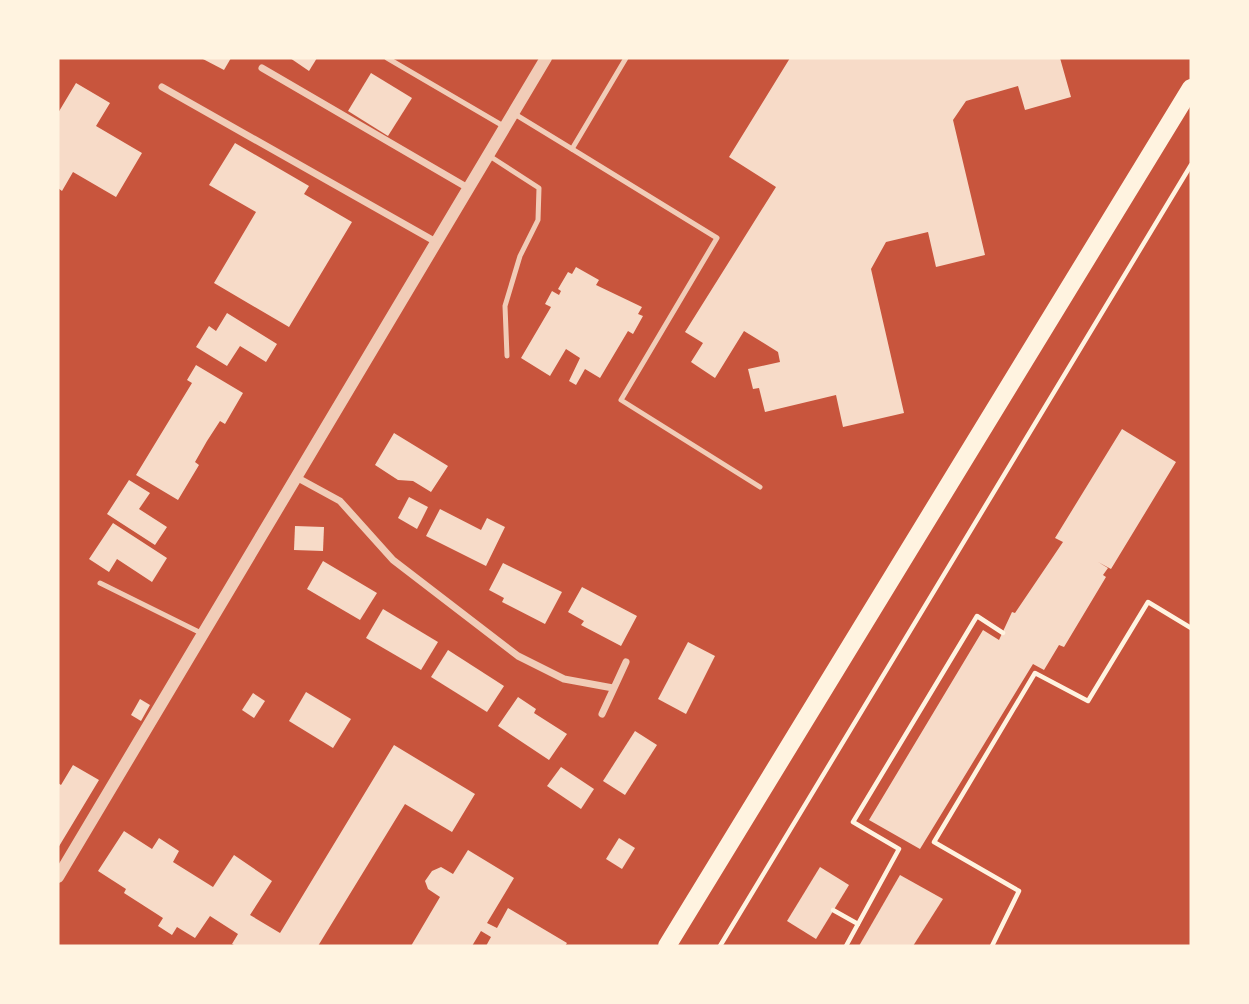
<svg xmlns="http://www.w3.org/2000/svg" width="1249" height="1004" font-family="Arial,sans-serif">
<rect width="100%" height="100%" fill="#c8553d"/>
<g fill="#f7dbc8">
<path d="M 201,58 L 231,58 L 224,70 Z"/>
<path d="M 290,58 L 317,58 L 309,71 Z"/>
<path d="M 790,58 L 1060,58 L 1071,97 L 1025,110 L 1018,86 L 966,101 L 953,120 L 985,255 L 936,267 L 928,232 L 886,242 L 871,269 L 904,413 L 843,427 L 836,395 L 765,412 L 759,388 L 753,389 L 748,369 L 780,362 L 778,352 L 744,331 L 715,378 L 691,362 L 703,343 L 685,332 L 776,187 L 729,157 Z"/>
<path d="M 371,73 L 412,98 L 388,136 L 348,111 Z"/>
<path d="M 76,83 L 110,103 L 96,126 L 142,153 L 116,197 L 73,172 L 62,191 L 58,188 L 58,113 Z"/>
<path d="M 235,143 L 309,186 L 304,194 L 352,222 L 289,327 L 214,283 L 256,212 L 209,185 Z"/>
<path d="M 576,267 L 599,280 L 596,285 L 642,307 L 638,314 L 643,316 L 633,334 L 628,331 L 600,378 L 585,369 L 576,385 L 569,381 L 580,358 L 566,349 L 550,376 L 521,358 L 551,307 L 545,304 L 552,291 L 559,295 L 561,291 L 558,289 L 568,272 L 572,274 Z"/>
<path d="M 227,313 L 277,344 L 266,362 L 240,346 L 227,366 L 196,347 L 209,326 L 216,331 Z"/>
<path d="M 196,365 L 243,393 L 225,424 L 220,421 L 207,441 L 195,462 L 199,465 L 178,500 L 136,475 L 192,383 L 187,380 Z"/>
<path d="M 1122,429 L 1176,462 L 1111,569 L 1098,562 L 1108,568 L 1103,575 L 1106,577 L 1064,647 L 1059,645 L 1044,670 L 1033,664 L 920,849 L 869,820 L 983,630 L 999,640 L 1012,612 L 1015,613 L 1063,542 L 1055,538 Z"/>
<path d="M 394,433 L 448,466 L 431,492 L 413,481 L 398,480 L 375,465 Z"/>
<path d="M 129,480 L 150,493 L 139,509 L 167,527 L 155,545 L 107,514 Z"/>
<path d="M 409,497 L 428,507 L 417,529 L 398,518 Z"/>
<path d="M 440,509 L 481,530 L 487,518 L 505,527 L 486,566 L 426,536 Z"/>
<path d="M 113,523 L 167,558 L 152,582 L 117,559 L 109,572 L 89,559 Z"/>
<path d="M 295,526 L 324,527 L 323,551 L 294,550 Z"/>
<path d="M 323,561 L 377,593 L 360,620 L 307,589 Z"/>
<path d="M 503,563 L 562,592 L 545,624 L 502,602 L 504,598 L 489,590 Z"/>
<path d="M 582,587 L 637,616 L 621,646 L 581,625 L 584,621 L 568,612 Z"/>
<path d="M 383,609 L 438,642 L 421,670 L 366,638 Z"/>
<path d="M 688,642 L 715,656 L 686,714 L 658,699 Z"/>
<path d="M 448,650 L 504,686 L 487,712 L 431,677 Z"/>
<path d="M 306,692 L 351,719 L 333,748 L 289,721 Z"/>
<path d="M 253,693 L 265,701 L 254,718 L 242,710 Z"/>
<path d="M 518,697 L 536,709 L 534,713 L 567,734 L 549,760 L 498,726 Z"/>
<path d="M 140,699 L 150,705 L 141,721 L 131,715 Z"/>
<path d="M 635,731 L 657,745 L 625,795 L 603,781 Z"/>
<path d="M 394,745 L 475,794 L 452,832 L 405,804 L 318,946 L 236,946 L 232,944 L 238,934 L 210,916 L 195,938 L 177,927 L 172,935 L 158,926 L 163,918 L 124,893 L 126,889 L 98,871 L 124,831 L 152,849 L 159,838 L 179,851 L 173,862 L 213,887 L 234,855 L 272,881 L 250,915 L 280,933 Z"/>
<path d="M 73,765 L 99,780 L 58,848 L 58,783 L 61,785 Z"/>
<path d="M 561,767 L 594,789 L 581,809 L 547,786 Z"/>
<path d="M 619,838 L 635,848 L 622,869 L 606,859 Z"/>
<path d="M 468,850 L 514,878 L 487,923 L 497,928 L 508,908 L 567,943 L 565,946 L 486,946 L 491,937 L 481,931 L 472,946 L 411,946 L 440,897 L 428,889 L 425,881 L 432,871 L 441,867 L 453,874 Z"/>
<path d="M 820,867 L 849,885 L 816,939 L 787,921 Z"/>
<path d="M 900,875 L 943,899 L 913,946 L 859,946 Z"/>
</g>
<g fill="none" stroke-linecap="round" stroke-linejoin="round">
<g stroke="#fff3e0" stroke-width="4.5">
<path d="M 833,910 L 858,924"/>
<path d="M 720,946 L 1191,165"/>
<path d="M 846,946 L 899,849 L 853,822 L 977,616 L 1003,633"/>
<path d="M 992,946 L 1019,891 L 934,842 L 1035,673 L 1088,701 L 1148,602 L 1191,628"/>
</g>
<g stroke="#f1ccb7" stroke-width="5">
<path d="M 387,58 L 505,127"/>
<path d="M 513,113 L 572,149 L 626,58"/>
<path d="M 572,149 L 717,238 L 621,400 L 760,487"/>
<path d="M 488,155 L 539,188 L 538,220 L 520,256 L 505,306 L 507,356"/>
<path d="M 100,583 L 203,634"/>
</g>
<g stroke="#f1ccb7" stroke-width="7">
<path d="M 262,68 L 468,188"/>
<path d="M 162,87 L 436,242"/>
<path d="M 296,477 L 340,501 L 393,560 L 518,656 L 564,679 L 613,688"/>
<path d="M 602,714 L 626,662"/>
</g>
<path stroke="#f1ccb7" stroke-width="12" d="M 58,877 L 546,58"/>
<path stroke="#fff3e0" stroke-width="18" d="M 667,946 L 1191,88"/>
</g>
<rect width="1249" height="1004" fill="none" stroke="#fff3e0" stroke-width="119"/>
</svg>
